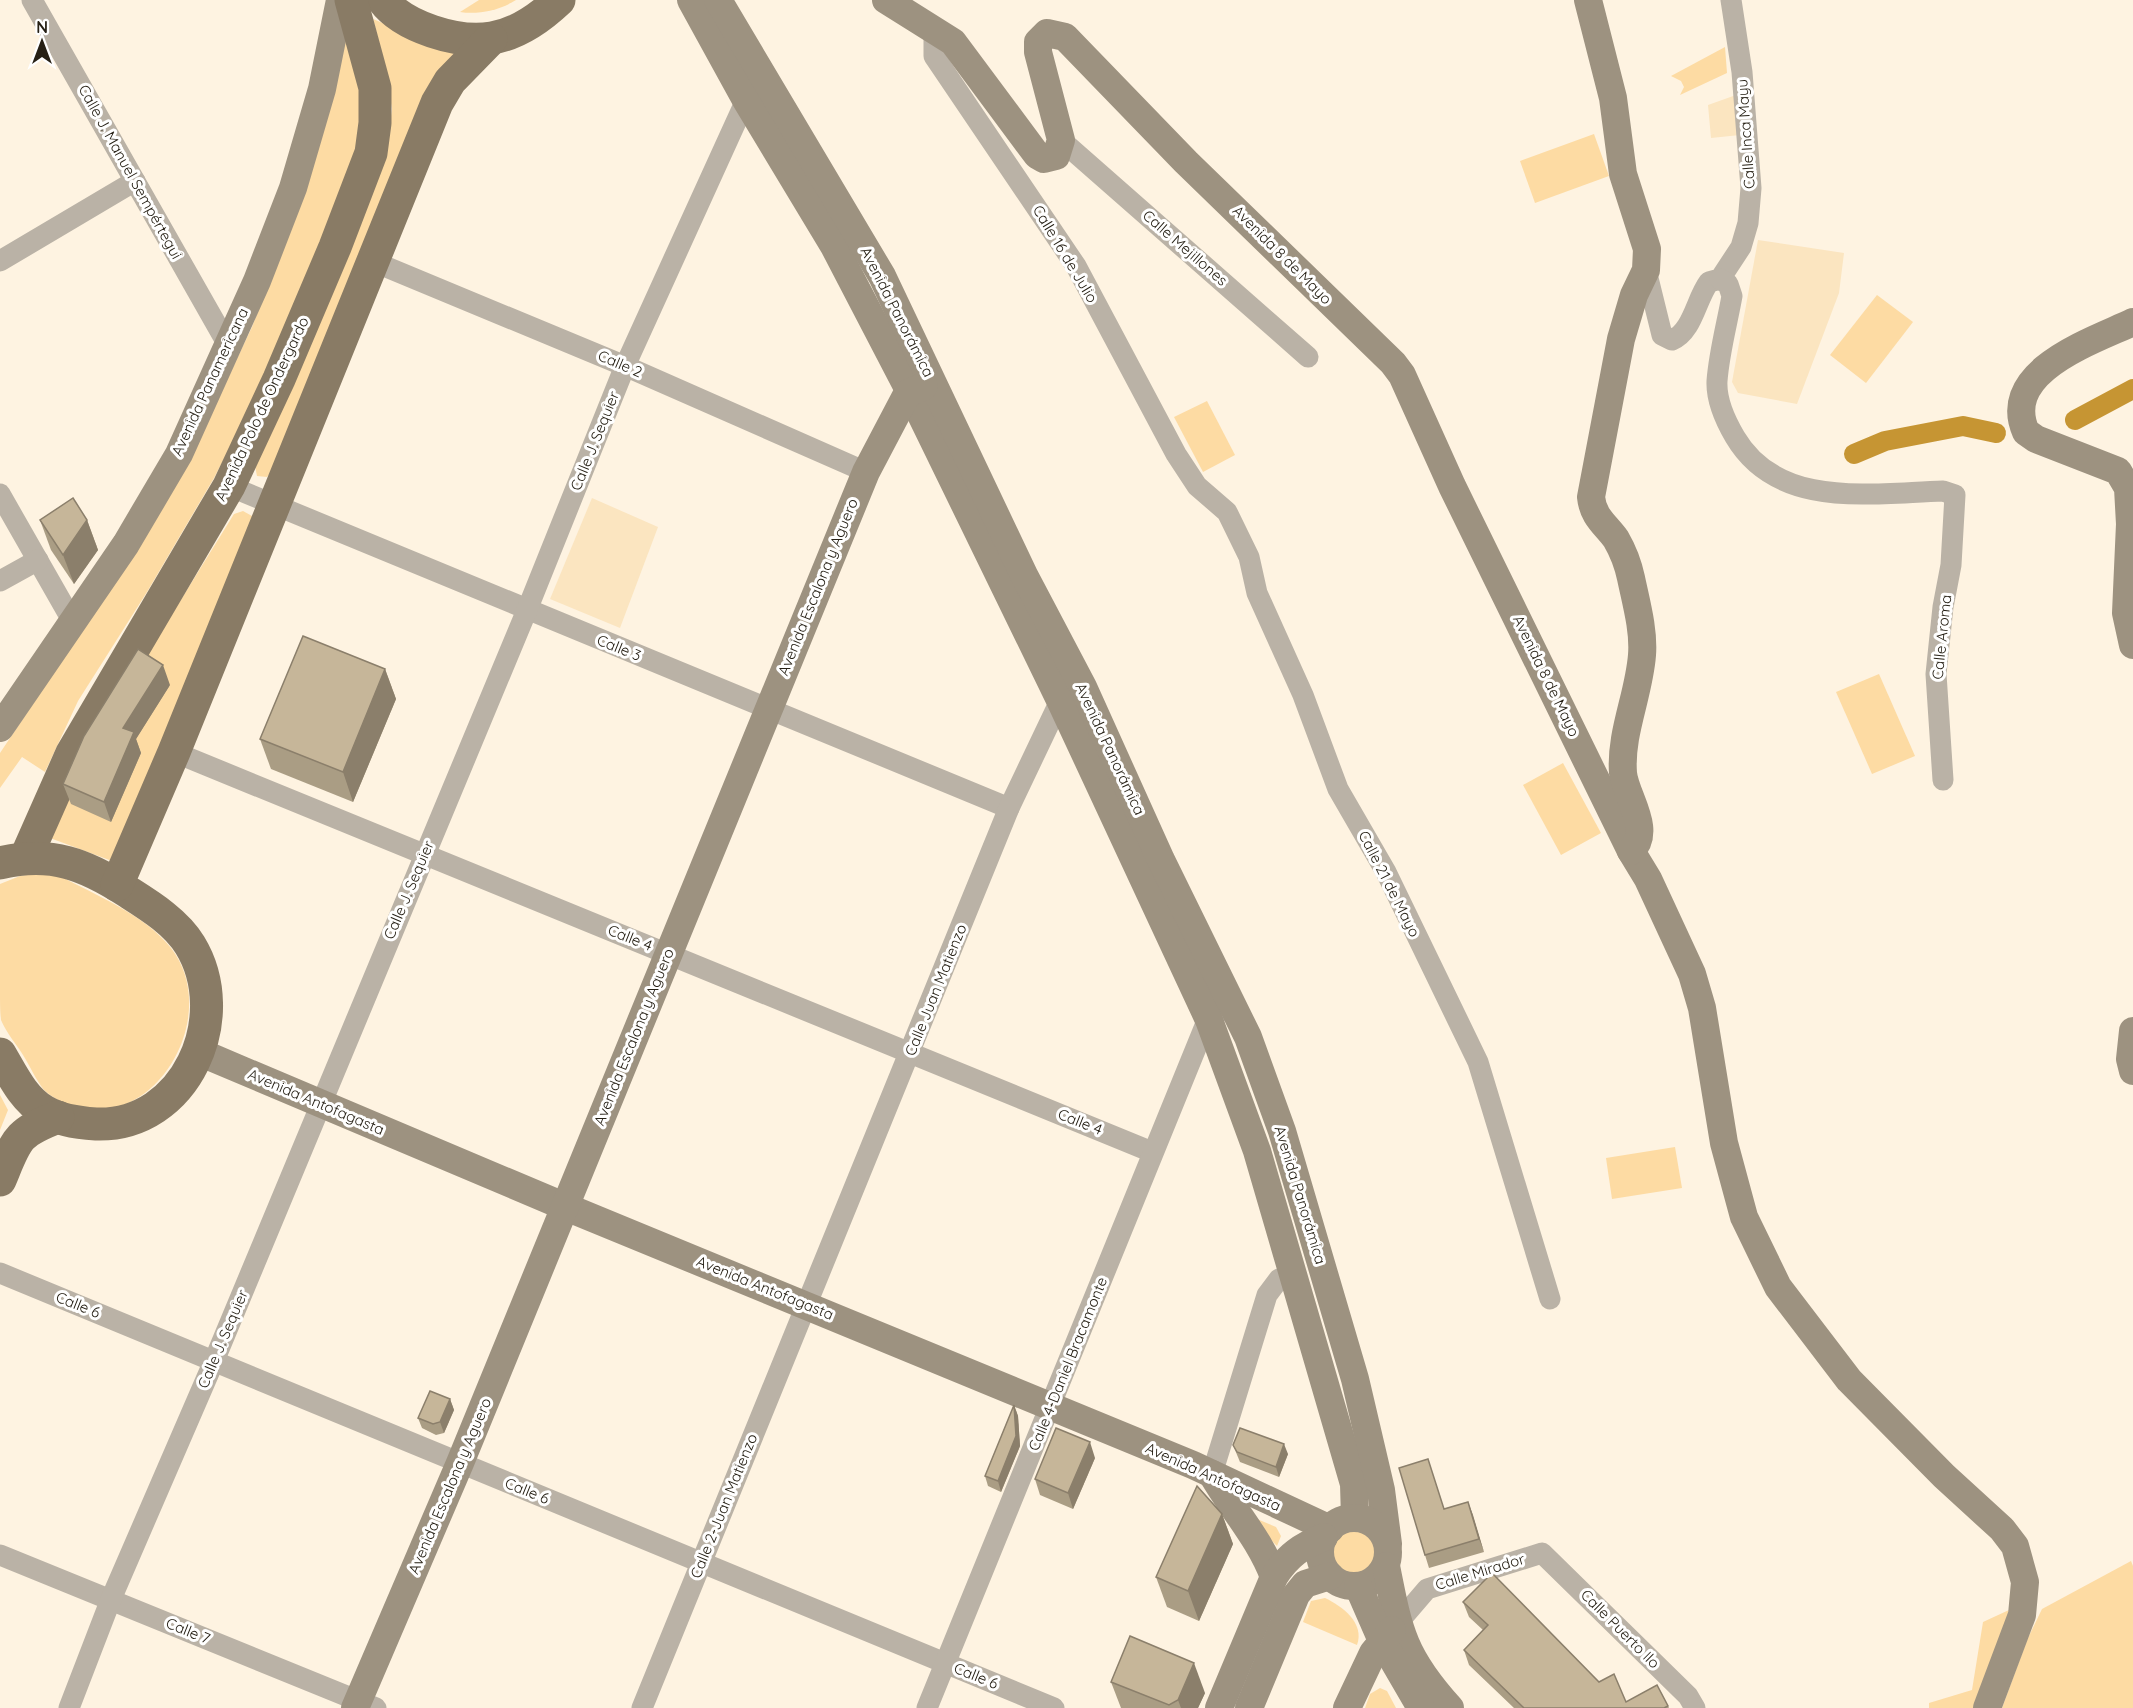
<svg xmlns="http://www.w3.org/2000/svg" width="2133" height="1708" font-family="Quicksand,sans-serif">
<rect width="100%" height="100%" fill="#fef3e1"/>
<g fill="#fbe5c0">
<path d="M 1736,95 L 1740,135 L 1711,138 L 1708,105 Z"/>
<path d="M 1758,240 L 1844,253 L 1839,293 L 1797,404 L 1738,393 L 1732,382 Z"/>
<path d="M 592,498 L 658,527 L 620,628 L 550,599 Z"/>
</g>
<g fill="#fddba3">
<path d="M 479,0 L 516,0 C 500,10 478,15 460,12 Z"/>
<path d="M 373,19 L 458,54 L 272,471 L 267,477 L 257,476 L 254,461 L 386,151 L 392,109 L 384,61 Z"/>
<path d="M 346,38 L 358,71 L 363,117 L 353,162 L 277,356 L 214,478 L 147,592 L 78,701 L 45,772 L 22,757 L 0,788 L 0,753 L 141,542 L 198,441 L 252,327 L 293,218 Z"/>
<path d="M 1725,47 L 1727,73 L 1680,95 L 1684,87 L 1681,81 L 1671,76 Z"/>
<path d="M 1594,134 L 1609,176 L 1535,203 L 1520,161 Z"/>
<path d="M 1877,295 L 1913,322 L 1866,383 L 1830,355 Z"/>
<path d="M 1207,401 L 1235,455 L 1203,472 L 1174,417 Z"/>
<path d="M 243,511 L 252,516 L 254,523 L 112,861 L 50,838 L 102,727 L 234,514 Z"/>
<path d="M 1879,674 L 1915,756 L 1872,774 L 1836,692 Z"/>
<path d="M 1563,763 L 1601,833 L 1561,855 L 1523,785 Z"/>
<path d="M 40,873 L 58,875 C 95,895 144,914 171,948 C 223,1015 155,1134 71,1106 C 62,1102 51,1097 44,1090 C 36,1080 30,1066 23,1055 C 16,1044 6,1032 1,1020 C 0,1012 0,998 0,989 C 0,954 0,919 0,884 L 20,876 Z"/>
<path d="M 0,1095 L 8,1110 L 0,1130 Z"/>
<path d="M 1675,1147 L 1682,1188 L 1612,1199 L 1606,1158 Z"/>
<path d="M 1245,1514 L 1276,1527 L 1281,1536 L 1277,1546 Z"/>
<circle cx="1354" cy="1551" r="23"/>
<path d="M 2131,1561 L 2133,1566 L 2133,1708 L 2002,1708 L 2027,1640 L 2042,1609 Z"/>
<path d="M 1325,1598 C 1342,1606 1365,1623 1357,1645 L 1303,1622 L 1311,1601 Z"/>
<path d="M 2009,1610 L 2003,1637 L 1977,1708 L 1929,1708 L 1929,1703 L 1972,1690 L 1983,1622 Z"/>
<path d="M 1380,1688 L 1387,1691 L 1396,1708 L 1365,1708 L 1370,1694 Z"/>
</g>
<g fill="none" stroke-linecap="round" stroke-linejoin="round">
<g stroke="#c69533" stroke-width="20">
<path d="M 2075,420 L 2133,389"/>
<path d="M 1854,454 L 1885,441 L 1963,426 L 1996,433"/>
</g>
<g stroke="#bab2a6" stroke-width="21">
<path d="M 32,0 L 228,345"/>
<path d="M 934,28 L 934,56 L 1076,266 L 1176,454 L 1197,486 L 1227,512 L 1249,557 L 1257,593 L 1303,695 L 1338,789 L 1386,872 L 1478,1062 L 1550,1299"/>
<path d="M 1061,140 L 1308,357"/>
<path d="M 0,261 L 135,181"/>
<path d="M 372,261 L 625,366 L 866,472"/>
<path d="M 1646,270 L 1662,335 L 1672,340 C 1693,331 1696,299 1709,282 L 1720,279 L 1741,247 L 1748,223 L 1751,188 L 1742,72 L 1731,0"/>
<path d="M 1720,279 L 1728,284 L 1732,296 C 1727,324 1719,353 1717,381 C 1716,401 1725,420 1735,437 C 1778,510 1871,493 1943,491 L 1955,495 L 1951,565 L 1943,607 L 1936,674 L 1943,780"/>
<path d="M 229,486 L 1009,808"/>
<path d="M 0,494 L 73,622"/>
<path d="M 0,581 L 38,560"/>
<path d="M 174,752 L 1152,1152"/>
<path d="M 0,1273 L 1054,1708"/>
<path d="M 1212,1474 L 1267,1295 L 1279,1279 L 1292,1274"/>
<path d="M 0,1555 L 376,1708"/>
<path d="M 1397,1624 L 1427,1589 L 1542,1553 L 1688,1696 L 1695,1708"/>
<path d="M 69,1708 L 111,1599 L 214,1361 L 527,610 L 625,366 L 746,100 L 752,93"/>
<path d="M 642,1708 L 1009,808 L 1059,703 L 1069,696"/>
<path d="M 927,1708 L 1207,1021 L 1216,1015"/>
</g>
<g stroke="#9d9280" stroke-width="28">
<path d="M 691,0 L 746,100 L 834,246 L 910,392 L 1061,702 L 1209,1020 L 1257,1151 L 1354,1484 L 1355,1518"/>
<path d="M 718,0 L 882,276 L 1024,575 L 1083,687 L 1161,860 L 1248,1037 L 1282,1131 L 1355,1379 L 1381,1490 L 1388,1544"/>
<path d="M 886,0 L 953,42 L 1037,155 L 1044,159 L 1056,156 L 1061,140 L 1038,52 L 1038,42 L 1047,33 L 1065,37 L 1186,162 L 1393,363 L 1402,375 L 1452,486 L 1631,851 L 1648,879 L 1692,974 L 1702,1008 L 1724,1143 L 1744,1217 L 1778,1287 L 1849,1380 L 1944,1476 L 2002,1529 L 2015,1546 L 2025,1582 L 2022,1615 L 1987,1708"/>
<path d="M 1588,0 L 1613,98 L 1623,174 L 1647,249 L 1646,270 L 1634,295 L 1621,339 L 1591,497 C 1593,517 1605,524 1616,539 C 1623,551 1628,564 1631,578 C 1636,602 1644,630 1642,655 C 1639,695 1620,733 1623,773 C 1625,796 1653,830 1631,851"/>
<path d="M 2133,322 C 2093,341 1999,371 2026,432 L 2036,439 L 2118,471 L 2128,488 L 2130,524 L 2126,613 L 2133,645"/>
<path d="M 0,728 L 126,544 L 179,454 L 257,281 L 293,188 L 322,89 L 340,0"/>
<path d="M 2133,1031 L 2130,1059 L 2133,1071"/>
<path d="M 199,1052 L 566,1207 L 1193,1465 L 1330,1529"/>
<path d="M 1212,1474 C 1232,1509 1260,1539 1274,1577"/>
<circle cx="1354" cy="1552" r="34"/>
<path d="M 1386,1566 C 1399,1632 1403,1656 1450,1708"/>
<path d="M 1358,1586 L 1382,1641 L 1421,1708"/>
<path d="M 355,1708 L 460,1463 L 866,472 L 907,394 L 924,386"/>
<path d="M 1219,1708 L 1274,1577 C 1288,1555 1302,1546 1324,1537"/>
<path d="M 1249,1708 L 1296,1595 L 1305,1584 L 1330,1576"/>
<path d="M 1347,1708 L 1373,1653 L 1392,1630"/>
</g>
<g stroke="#897b65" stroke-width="33">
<path d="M 383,0 C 403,27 458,44 492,38 C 517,34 541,17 559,0"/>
<path d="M 26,857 L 72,753 L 229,486 L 279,379 L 335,247 L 371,153 L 375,123 L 375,88 L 351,0"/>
<path d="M 0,863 C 51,851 85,864 128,892 C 150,906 176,922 190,945 C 234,1017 186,1127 96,1124 C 79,1123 59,1120 44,1111 C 23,1099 12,1074 0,1054"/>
<path d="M 117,885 L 174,752 L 437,103 L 450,81 L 491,39"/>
<path d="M 0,1180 C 17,1139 16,1133 58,1117"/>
</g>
</g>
<g fill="#aa9d84">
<path d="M 40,520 L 87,520 L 98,550 L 74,584 L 51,550 Z"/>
<path d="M 385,669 L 396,699 L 353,802 L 271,769 L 260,739 Z"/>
<path d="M 170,685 L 136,739 L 141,753 L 111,822 L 71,804 L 63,784 Z"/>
<path d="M 450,1399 L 454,1410 L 444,1433 L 436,1435 L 422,1428 L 418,1418 Z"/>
<path d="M 1014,1405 L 1018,1416 L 1020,1446 L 1001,1492 L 988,1486 L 985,1476 Z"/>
<path d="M 1233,1445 L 1288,1454 L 1279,1477 L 1240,1462 Z"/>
<path d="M 1095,1458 L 1073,1509 L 1040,1495 L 1035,1479 Z"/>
<path d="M 1432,1472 L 1444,1509 L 1468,1502 L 1484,1552 L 1429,1568 L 1425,1555 Z"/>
<path d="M 1222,1514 L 1233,1544 L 1199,1621 L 1167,1607 L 1156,1577 Z"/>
<path d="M 1463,1602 L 1599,1682 L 1626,1702 L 1657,1685 L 1669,1708 L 1514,1708 L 1469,1665 L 1464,1650 L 1483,1630 L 1469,1617 Z"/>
<path d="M 1111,1682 L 1205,1693 L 1198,1708 L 1121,1708 Z"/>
</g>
<g fill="#8b7f6b">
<path d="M 87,520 L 98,550 L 74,584 L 63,555 Z"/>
<path d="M 163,665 L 170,685 L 136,739 L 141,753 L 111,822 L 104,802 L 123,728 Z"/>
<path d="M 385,669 L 396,699 L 353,802 L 343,772 Z"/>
<path d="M 450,1399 L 454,1410 L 444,1433 L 440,1422 Z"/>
<path d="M 1014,1405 L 1018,1416 L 1020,1446 L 1001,1492 L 998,1481 Z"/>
<path d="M 1090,1442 L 1095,1458 L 1073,1509 L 1068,1493 Z"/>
<path d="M 1284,1444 L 1288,1454 L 1279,1477 L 1276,1467 Z"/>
<path d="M 1468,1502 L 1473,1515 L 1484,1552 L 1479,1539 Z"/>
<path d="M 1222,1514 L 1233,1544 L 1199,1621 L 1188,1591 Z"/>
<path d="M 1194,1663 L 1205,1693 L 1198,1708 L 1181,1708 L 1178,1700 Z"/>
</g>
<g fill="#c6b699" stroke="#8b7f6b" stroke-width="1.5">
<path d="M 73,498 L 87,520 L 63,555 L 40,520 Z"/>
<path d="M 303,636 L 385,669 L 343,772 L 260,739 Z"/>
<path d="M 138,649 L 163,665 L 123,728 L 134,732 L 104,802 L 63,784 L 84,736 Z"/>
<path d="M 430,1391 L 450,1399 L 440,1422 L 433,1424 L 418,1418 Z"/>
<path d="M 1014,1405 L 1016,1436 L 998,1481 L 985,1476 Z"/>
<path d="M 1056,1428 L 1090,1442 L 1068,1493 L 1035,1479 Z"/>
<path d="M 1240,1428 L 1284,1444 L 1276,1467 L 1237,1452 L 1233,1445 Z"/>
<path d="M 1428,1459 L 1444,1509 L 1468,1502 L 1479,1539 L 1425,1555 L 1399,1468 Z"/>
<path d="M 1197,1486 L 1222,1514 L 1188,1591 L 1156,1577 Z"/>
<path d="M 1492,1573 L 1599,1682 L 1614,1674 L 1626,1702 L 1657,1685 L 1668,1706 L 1664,1708 L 1524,1708 L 1464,1650 L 1488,1625 L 1463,1602 Z"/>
<path d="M 1130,1636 L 1194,1663 L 1178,1700 L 1169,1705 L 1111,1682 Z"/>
</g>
<g text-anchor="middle" stroke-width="6" stroke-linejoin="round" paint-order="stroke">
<g font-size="15" fill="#262015" stroke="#fff">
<text transform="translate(1746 134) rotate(-94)" y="5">Calle Inca Mayu</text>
<text transform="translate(130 172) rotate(61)" y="5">Calle J. Manuel Sempértegui</text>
<text transform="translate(1185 248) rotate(41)" y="5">Calle Mejillones</text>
<text transform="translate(1065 254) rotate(59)" y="5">Calle 16 de Julio</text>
<text transform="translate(1282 255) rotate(45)" y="5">Avenida 8 de Mayo</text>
<text transform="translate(897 312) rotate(63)" y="5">Avenida Panorámica</text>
<text transform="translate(620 364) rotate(23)" y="5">Calle 2</text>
<text transform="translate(210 382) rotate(-65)" y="5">Avenida Panamericana</text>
<text transform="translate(262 409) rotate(-65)" y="5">Avenida Polo de Ondergardo</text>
<text transform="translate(595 441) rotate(-68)" y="5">Calle J. Sequier</text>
<text transform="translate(818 587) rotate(-68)" y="5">Avenida Escalona y Aguero</text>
<text transform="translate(1942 637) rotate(-84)" y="5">Calle Aroma</text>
<text transform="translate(619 648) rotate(22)" y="5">Calle 3</text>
<text transform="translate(1546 676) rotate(64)" y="5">Avenida 8 de Mayo</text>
<text transform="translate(1110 749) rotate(65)" y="5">Avenida Panorámica</text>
<text transform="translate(1389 884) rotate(63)" y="5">Calle 21 de Mayo</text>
<text transform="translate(409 890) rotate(-67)" y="5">Calle J. Sequier</text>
<text transform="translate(630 938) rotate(22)" y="5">Calle 4</text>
<text transform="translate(936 990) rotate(-68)" y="5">Calle Juan Matienzo</text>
<text transform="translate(634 1037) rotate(-68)" y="5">Avenida Escalona y Aguero</text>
<text transform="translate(316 1102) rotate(23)" y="5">Avenida Antofagasta</text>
<text transform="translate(1080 1122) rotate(22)" y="5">Calle 4</text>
<text transform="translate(1300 1195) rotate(73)" y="5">Avenida Panorámica</text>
<text transform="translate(765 1288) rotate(22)" y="5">Avenida Antofagasta</text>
<text transform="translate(78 1305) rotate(22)" y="5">Calle 6</text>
<text transform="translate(223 1339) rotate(-67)" y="5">Calle J. Sequier</text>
<text transform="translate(1068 1364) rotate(-68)" y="5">Calle 4-Daniel Bracamonte</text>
<text transform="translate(1213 1477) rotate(24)" y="5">Avenida Antofagasta</text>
<text transform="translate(450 1486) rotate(-67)" y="5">Avenida Escalona y Aguero</text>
<text transform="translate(527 1491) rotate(22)" y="5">Calle 6</text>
<text transform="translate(724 1506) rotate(-68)" y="5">Calle 2-Juan Matienzo</text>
<text transform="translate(1480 1572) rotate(-17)" y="5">Calle Mirador</text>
<text transform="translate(1620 1629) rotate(45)" y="5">Calle Puerto Ilo</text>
<text transform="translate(188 1631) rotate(22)" y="5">Calle 7</text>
<text transform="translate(976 1676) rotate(22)" y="5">Calle 6</text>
</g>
</g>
<g transform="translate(42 42)" stroke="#ffffff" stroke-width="4.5" paint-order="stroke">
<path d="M0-4.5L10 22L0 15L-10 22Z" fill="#262015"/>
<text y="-9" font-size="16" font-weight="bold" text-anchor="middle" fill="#262015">N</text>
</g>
</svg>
